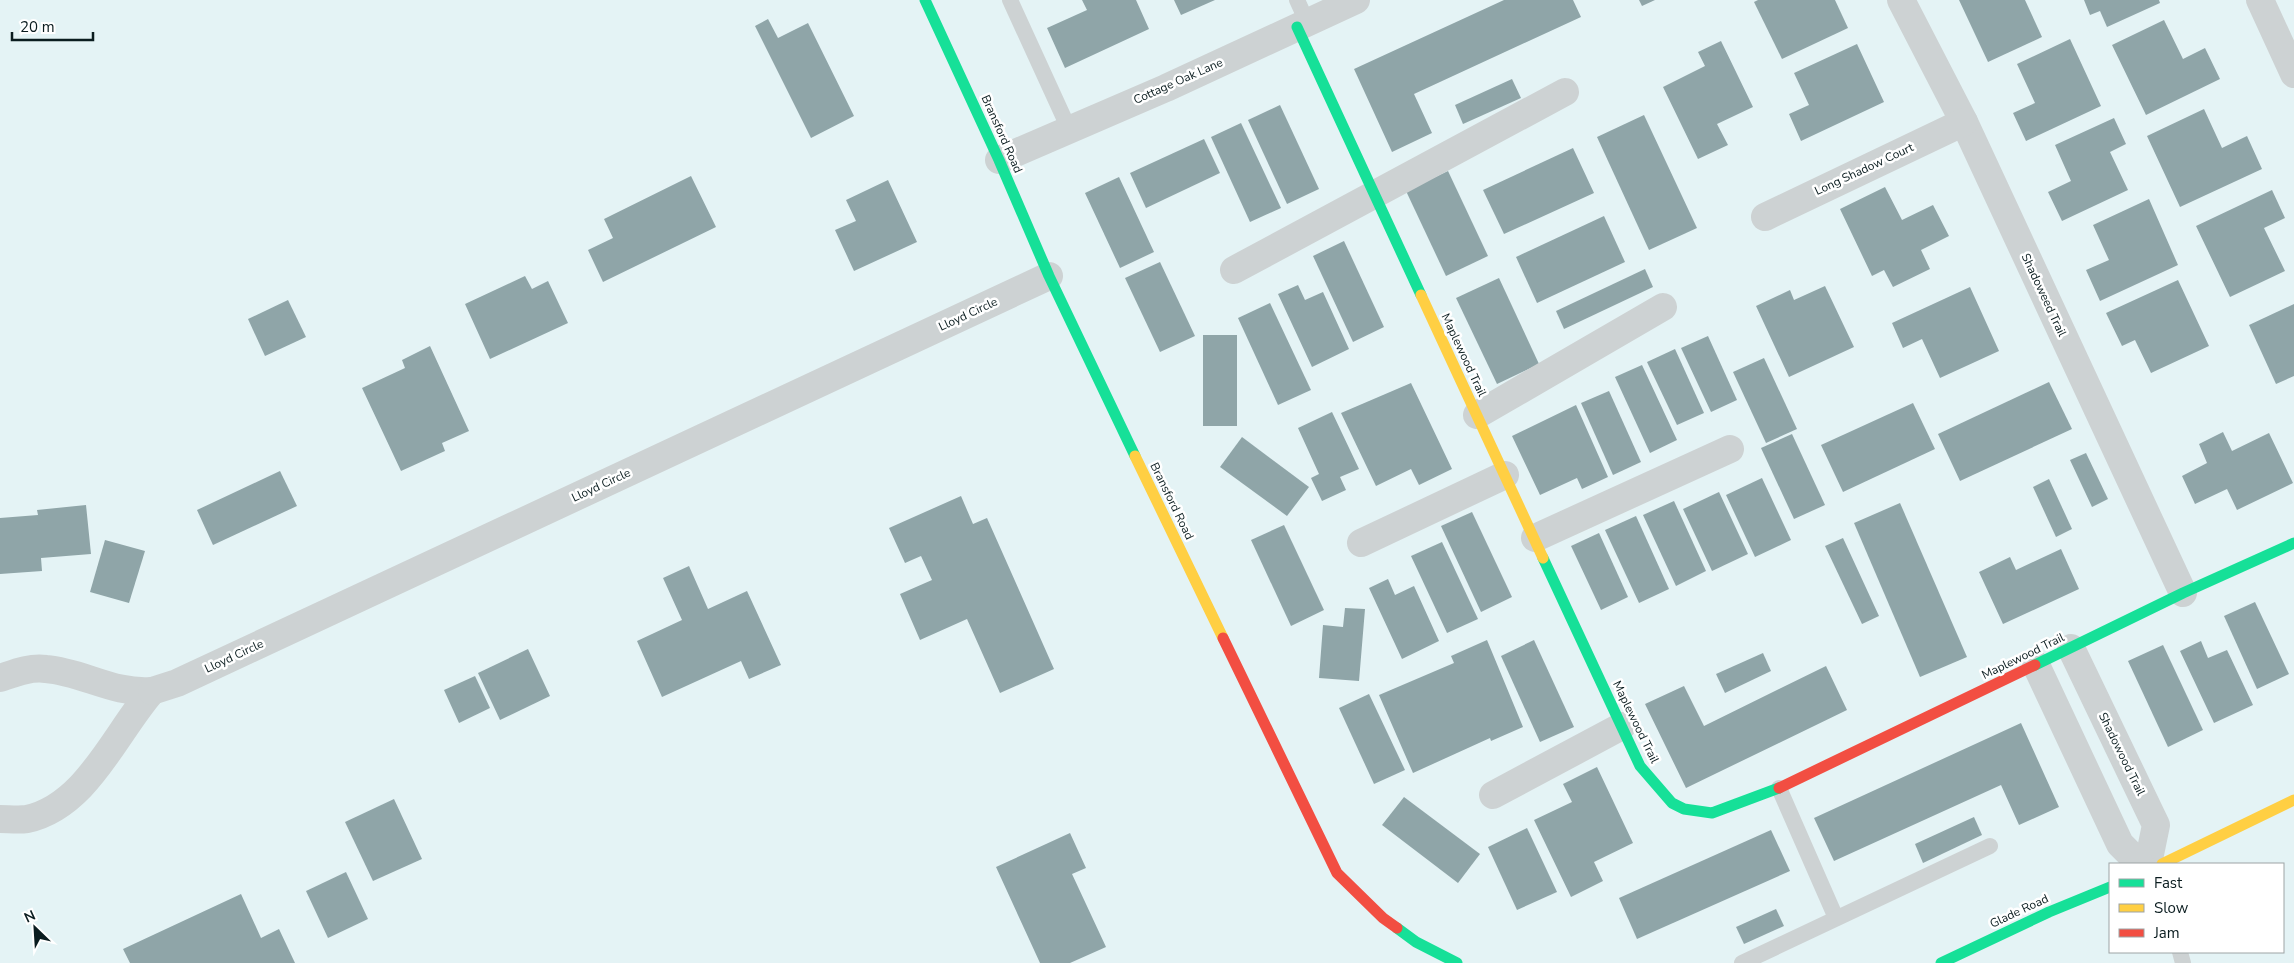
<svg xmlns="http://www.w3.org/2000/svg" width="2294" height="963" font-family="'Nunito Sans',sans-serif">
<rect width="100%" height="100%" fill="#e4f3f5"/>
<g fill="#8fa5a8">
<path d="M 1082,0 L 1136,0 L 1149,29 L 1065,68 L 1047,28 L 1087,10 Z"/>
<path d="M 1174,0 L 1215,0 L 1181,15 Z"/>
<path d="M 1504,0 L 1573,0 L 1581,17 L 1414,94 L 1432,133 L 1392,152 L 1354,69 Z"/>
<path d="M 1639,0 L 1655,0 L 1642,6 Z"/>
<path d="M 1758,0 L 1835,0 L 1848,28 L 1782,59 L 1754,2 Z"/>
<path d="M 1959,0 L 2025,0 L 2042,37 L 1988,62 Z"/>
<path d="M 2084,0 L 2159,0 L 2160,3 L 2107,27 L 2100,11 L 2090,15 Z"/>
<path d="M 768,19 L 778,38 L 808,23 L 854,116 L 811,138 L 755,26 Z"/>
<path d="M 2164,20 L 2183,59 L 2205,48 L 2220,79 L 2146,115 L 2112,45 Z"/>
<path d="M 2070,39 L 2101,106 L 2026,141 L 2013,113 L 2035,103 L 2017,64 Z"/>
<path d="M 1721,41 L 1753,107 L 1717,124 L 1728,145 L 1698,159 L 1663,87 L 1705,66 L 1698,52 Z"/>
<path d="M 1857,44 L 1884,102 L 1801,141 L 1789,114 L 1809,105 L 1794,73 Z"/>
<path d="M 1512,79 L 1521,98 L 1463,124 L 1455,105 Z"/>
<path d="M 1280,105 L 1319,189 L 1287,204 L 1248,120 Z"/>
<path d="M 2204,109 L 2222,148 L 2247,136 L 2262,169 L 2180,207 L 2147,136 Z"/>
<path d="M 1644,115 L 1697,228 L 1649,250 L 1597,137 Z"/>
<path d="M 2114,118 L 2126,144 L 2110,152 L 2128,190 L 2062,221 L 2048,192 L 2071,181 L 2055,145 Z"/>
<path d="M 1241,123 L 1281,208 L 1250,222 L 1211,137 Z"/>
<path d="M 1204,139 L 1220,173 L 1146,208 L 1130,173 Z"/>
<path d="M 1573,148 L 1594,193 L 1504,234 L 1483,190 Z"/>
<path d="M 1448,171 L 1488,256 L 1446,276 L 1406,191 Z"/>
<path d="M 691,176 L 716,227 L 603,282 L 588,250 L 613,238 L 604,219 Z"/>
<path d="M 1119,177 L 1154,252 L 1120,268 L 1085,193 Z"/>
<path d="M 888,180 L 917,242 L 854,271 L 835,230 L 856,221 L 846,200 Z"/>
<path d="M 1885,187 L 1902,220 L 1933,205 L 1949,236 L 1921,250 L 1930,269 L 1893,287 L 1884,270 L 1872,276 L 1840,209 Z"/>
<path d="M 2272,190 L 2285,218 L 2264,228 L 2285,271 L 2230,297 L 2196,226 Z"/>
<path d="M 2149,199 L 2178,265 L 2100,301 L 2086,270 L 2109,260 L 2093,225 Z"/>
<path d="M 1604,216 L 1625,262 L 1537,303 L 1516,257 Z"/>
<path d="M 1344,241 L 1384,327 L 1353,342 L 1313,256 Z"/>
<path d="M 1160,262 L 1195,336 L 1160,352 L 1125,278 Z"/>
<path d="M 1645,269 L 1653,287 L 1564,329 L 1556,311 Z"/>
<path d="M 525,276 L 532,289 L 548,281 L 568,323 L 490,359 L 465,304 Z"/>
<path d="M 1499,278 L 1539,364 L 1497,384 L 1456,298 Z"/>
<path d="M 2178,280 L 2209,346 L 2151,373 L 2135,340 L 2122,346 L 2106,313 Z"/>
<path d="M 1298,285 L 1305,300 L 1323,292 L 1349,349 L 1312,367 L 1278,294 Z"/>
<path d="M 1825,286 L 1854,347 L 1789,377 L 1756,306 L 1790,290 L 1794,300 Z"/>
<path d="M 1970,287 L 1999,351 L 1940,378 L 1922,339 L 1903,348 L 1892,323 Z"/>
<path d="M 288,300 L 306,337 L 265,356 L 248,319 Z"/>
<path d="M 1270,303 L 1311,390 L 1278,405 L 1238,318 Z"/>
<path d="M 2294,304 L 2294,376 L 2276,384 L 2249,325 Z"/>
<rect x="1203" y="335" width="34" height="91"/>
<path d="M 1708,336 L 1737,400 L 1711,412 L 1681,348 Z"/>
<path d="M 430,346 L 469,431 L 442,443 L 445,451 L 401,471 L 362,388 L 405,368 L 402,360 Z"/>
<path d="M 1675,349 L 1704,413 L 1677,425 L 1647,362 Z"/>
<path d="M 1764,358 L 1797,429 L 1766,443 L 1733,372 Z"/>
<path d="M 1642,365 L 1677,440 L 1650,453 L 1615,377 Z"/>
<path d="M 2049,382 L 2072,429 L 1960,481 L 1938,434 Z"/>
<path d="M 1411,383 L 1452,469 L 1419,485 L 1411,469 L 1376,486 L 1341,413 Z"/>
<path d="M 1609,391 L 1641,462 L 1613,475 L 1581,403 Z"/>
<path d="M 1913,403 L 1935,449 L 1843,492 L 1821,445 Z"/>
<path d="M 1576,405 L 1608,477 L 1582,489 L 1577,478 L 1540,495 L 1512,436 Z"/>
<path d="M 1332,412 L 1359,469 L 1340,477 L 1346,490 L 1322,501 L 1311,478 L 1319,474 L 1298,428 Z"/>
<path d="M 2223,432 L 2232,451 L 2269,433 L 2293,483 L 2237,510 L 2227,489 L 2195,504 L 2182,476 L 2207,463 L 2199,444 Z"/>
<path d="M 1792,434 L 1825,505 L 1794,519 L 1761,448 Z"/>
<path d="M 1242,437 L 1309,487 L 1287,516 L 1220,467 Z"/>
<path d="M 2086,453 L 2108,499 L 2092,507 L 2070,460 Z"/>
<path d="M 280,471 L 297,506 L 213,545 L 197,510 Z"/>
<path d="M 1762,478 L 1791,540 L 1755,557 L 1726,495 Z"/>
<path d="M 2049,479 L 2072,529 L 2056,537 L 2033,487 Z"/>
<path d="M 1719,492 L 1748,554 L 1712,571 L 1683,509 Z"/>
<path d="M 961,496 L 973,524 L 987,518 L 1054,669 L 1000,693 L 967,619 L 920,640 L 900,594 L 932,580 L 921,556 L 905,563 L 889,528 Z"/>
<path d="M 1674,501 L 1706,571 L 1676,586 L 1643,515 Z"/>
<path d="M 1900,503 L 1967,657 L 1920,677 L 1854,523 Z"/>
<path d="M 86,505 L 91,554 L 41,558 L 42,571 L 0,574 L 0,518 L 38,515 L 37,510 Z"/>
<path d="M 1472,512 L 1512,597 L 1481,612 L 1441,526 Z"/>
<path d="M 1636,516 L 1669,589 L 1639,603 L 1605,530 Z"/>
<path d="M 1284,525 L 1324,610 L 1291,626 L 1251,540 Z"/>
<path d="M 1599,533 L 1628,597 L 1601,610 L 1571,546 Z"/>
<path d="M 1843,538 L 1879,616 L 1862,624 L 1825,546 Z"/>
<path d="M 105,540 L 145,551 L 129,603 L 90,592 Z"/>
<path d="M 1442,542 L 1478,619 L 1447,633 L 1411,556 Z"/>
<path d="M 2061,549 L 2079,589 L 2003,624 L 1979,572 L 2010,557 L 2016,570 Z"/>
<path d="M 689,566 L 708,609 L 747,591 L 781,665 L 749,679 L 741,661 L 662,697 L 637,641 L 682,620 L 663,578 Z"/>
<path d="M 1388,579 L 1395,595 L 1414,586 L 1439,641 L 1402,659 L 1369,588 Z"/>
<path d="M 2255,602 L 2289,674 L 2257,689 L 2224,616 Z"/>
<path d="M 1345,608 L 1365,609 L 1359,681 L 1319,678 L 1323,625 L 1343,627 Z"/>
<path d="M 1487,640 L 1523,727 L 1491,741 L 1490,738 L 1413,773 L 1379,695 L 1454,663 L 1451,656 Z"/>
<path d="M 1534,640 L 1574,727 L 1540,742 L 1501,656 Z"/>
<path d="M 2201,641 L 2208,658 L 2227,650 L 2253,705 L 2214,723 L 2180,651 Z"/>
<path d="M 2163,645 L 2203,730 L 2168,747 L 2128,661 Z"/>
<path d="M 528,649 L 550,696 L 500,720 L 478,673 Z"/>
<path d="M 1763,653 L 1771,671 L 1725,693 L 1716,674 Z"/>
<path d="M 1826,666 L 1847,710 L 1686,788 L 1645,704 L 1684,686 L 1704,726 Z"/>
<path d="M 475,676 L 490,708 L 459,723 L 444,690 Z"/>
<path d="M 1369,694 L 1405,770 L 1374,784 L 1339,708 Z"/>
<path d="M 2021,723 L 2059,807 L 2019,825 L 2001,785 L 1834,861 L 1814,818 Z"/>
<path d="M 1597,767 L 1633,843 L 1594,862 L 1603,881 L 1571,897 L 1534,820 L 1572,802 L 1563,784 Z"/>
<path d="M 1404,797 L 1480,854 L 1458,883 L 1382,825 Z"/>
<path d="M 394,799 L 422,859 L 373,881 L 345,822 Z"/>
<path d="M 1974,817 L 1982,835 L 1923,863 L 1915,844 Z"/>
<path d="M 1527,828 L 1557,892 L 1517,910 L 1488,847 Z"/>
<path d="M 1771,830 L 1790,871 L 1637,939 L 1619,898 Z"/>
<path d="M 1070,833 L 1086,868 L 1072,874 L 1106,947 L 1070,963 L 1040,963 L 996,867 Z"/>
<path d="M 346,872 L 368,919 L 328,938 L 306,891 Z"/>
<path d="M 241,894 L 261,938 L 279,929 L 295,963 L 130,963 L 123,949 Z"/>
<path d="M 1776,909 L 1784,926 L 1744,944 L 1736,927 Z"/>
</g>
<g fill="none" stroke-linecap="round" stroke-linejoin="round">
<g stroke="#cdd2d3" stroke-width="16">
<path d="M 1010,0 L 1069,129"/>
<path d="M 1297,0 L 1307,22"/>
<path d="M 1779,788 L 1836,918"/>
<path d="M 2180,952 L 2183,963"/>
<path d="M 1742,963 L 1990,846"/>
</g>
<g stroke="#cdd2d3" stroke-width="28">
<path d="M 1901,0 L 1964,122 L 2183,593"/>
<path d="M 2260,0 L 2294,74"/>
<path d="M 999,160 L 1166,88 L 1356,0"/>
<path d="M 1765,217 L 1964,122"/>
<path d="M 1234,270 L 1565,92"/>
<path d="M 1477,415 L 1663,307"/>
<path d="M 1535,538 L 1730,449"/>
<path d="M 1361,543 L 1505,475"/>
<path d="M 2071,648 L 2156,825 L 2148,864"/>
<path d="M 2036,665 L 2120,844 L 2140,864"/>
<path d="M 0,678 C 15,673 29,667 46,669 C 83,672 113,694 152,691 C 115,733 87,806 27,819 C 19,820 8,819 0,819"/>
<path d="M 152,691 L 177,683 L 1049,276"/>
<path d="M 1493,795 L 1622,726"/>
</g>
<g stroke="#16e098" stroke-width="11">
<path d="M 925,0 L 999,160 L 1049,276 L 1135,456"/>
<path d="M 1297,27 L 1421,295"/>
<path d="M 1543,558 L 1640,766 L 1672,803 L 1684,809 L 1712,813 L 1779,788"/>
<path d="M 2035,665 L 2183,593 L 2294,543"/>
<path d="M 1397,928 L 1416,942 L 1457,963"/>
<path d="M 1941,963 L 2049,912 L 2110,887"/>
</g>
<g stroke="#ffcf43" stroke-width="11">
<path d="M 1421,295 L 1543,558"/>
<path d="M 1135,456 L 1223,638"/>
<path d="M 2162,864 L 2294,800"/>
</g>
<g stroke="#f24e42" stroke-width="11">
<path d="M 1223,638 L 1337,873 L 1383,918 L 1397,928"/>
<path d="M 1779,788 L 2035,665"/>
</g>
</g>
<g text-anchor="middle" stroke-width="5" stroke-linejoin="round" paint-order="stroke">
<g font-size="12" fill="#0a1c1f" stroke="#fff">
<text transform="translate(1178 81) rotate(-24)" y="4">Cottage Oak Lane</text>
<text transform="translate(1002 134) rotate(66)" y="4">Bransford Road</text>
<text transform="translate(1864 169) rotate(-25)" y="4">Long Shadow Court</text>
<text transform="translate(2044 295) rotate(65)" y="4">Shadoweed Trail</text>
<text transform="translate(968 314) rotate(-25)" y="4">Lloyd Circle</text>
<text transform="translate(1464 355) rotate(65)" y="4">Maplewood Trail</text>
<text transform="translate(601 485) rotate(-25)" y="4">Lloyd Circle</text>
<text transform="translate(1172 501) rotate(64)" y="4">Bransford Road</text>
<text transform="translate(234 656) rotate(-25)" y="4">Lloyd Circle</text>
<text transform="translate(2023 656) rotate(-26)" y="4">Maplewood Trail</text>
<text transform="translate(1636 722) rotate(64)" y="4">Maplewood Trail</text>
<text transform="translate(2122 754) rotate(64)" y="4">Shadowood Trail</text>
<text transform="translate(2019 911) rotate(-25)" y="4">Glade Road</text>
</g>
</g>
<rect x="2109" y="863" width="175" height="90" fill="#ffffff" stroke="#9da4a5"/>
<rect x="2119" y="879" width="25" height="8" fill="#16e098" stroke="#9da4a5"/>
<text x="2154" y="888" font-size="15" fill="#0a1c1f">Fast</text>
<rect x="2119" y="904" width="25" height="8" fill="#ffcf43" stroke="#9da4a5"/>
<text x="2154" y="913" font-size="15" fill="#0a1c1f">Slow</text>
<rect x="2119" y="929" width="25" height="8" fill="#f24e42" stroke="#9da4a5"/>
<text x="2154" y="938" font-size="15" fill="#0a1c1f">Jam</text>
<g transform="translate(35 928) rotate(335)" stroke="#ffffff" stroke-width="4" paint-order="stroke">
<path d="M0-4L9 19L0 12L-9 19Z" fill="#0a1c1f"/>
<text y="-8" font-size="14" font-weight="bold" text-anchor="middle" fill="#0a1c1f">N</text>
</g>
<path d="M12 32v8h81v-8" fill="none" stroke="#0a1c1f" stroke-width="2.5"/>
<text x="20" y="32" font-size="15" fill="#0a1c1f" stroke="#ffffff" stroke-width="4" paint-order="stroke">20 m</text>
</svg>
